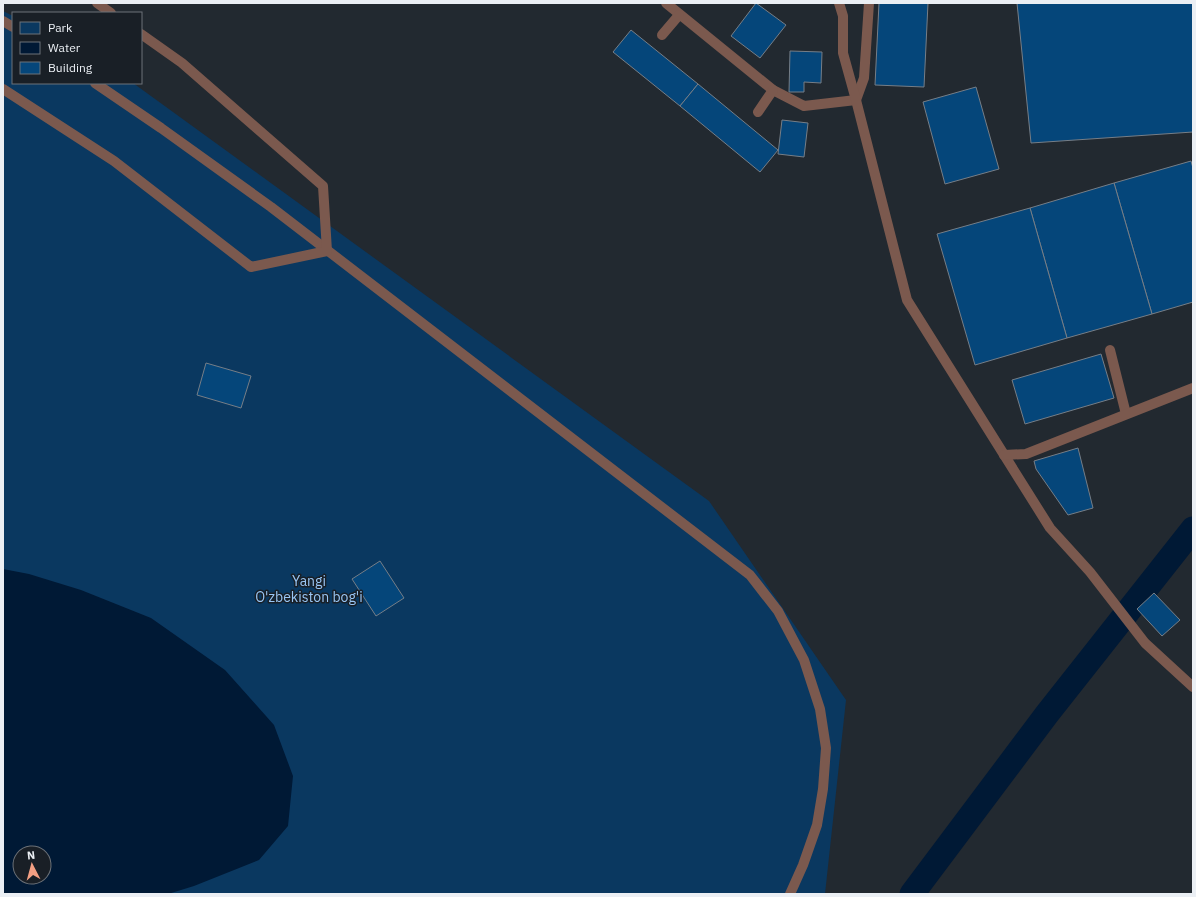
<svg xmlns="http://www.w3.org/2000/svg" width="1196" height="897" font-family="'IBM Plex Sans',sans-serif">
<rect width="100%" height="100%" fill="#222930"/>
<path fill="#0a3860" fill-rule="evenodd" d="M 3,11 L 13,16 L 13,83 L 133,83 L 709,501 L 846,700 L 825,894 L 3,894 ZM 20,853 L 44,853 L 44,877 L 20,877 Z"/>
<path fill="#001935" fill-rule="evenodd" d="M 3,569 L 29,574 L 81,590 L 151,618 L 225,670 L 274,725 L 293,776 L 288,826 L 259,860 L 194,886 L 168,894 L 3,894 ZM 20,853 L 44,853 L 44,877 L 20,877 Z"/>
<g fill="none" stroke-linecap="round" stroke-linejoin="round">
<path stroke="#001935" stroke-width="25" d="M 912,894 L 1047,714 L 1193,529"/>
</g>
<g fill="#05467a" stroke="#767e87">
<path d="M 756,3 L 786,25 L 760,58 L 731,36 Z"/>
<path d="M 879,3 L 928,3 L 924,87 L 875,85 Z"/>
<path d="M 1017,3 L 1193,3 L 1193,132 L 1031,143 Z"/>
<path d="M 631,30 L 698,84 L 680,106 L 613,52 Z"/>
<path d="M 790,51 L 822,52 L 821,83 L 804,82 L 804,92 L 789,92 Z"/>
<path d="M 698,84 L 778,150 L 760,172 L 680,106 Z"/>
<path d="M 976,87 L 999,169 L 945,184 L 923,102 Z"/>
<path d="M 782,120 L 808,123 L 804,157 L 778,154 Z"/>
<path d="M 1191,161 L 1193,168 L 1193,302 L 1152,314 L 1114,183 Z"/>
<path d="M 1114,183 L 1152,314 L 1067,338 L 1030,208 Z"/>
<path d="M 1030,208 L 1067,338 L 975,365 L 937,234 Z"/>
<path d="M 1101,354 L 1114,398 L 1025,424 L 1012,380 Z"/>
<path d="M 206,363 L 251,376 L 241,408 L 197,395 Z"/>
<path d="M 1078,448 L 1093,508 L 1068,515 L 1036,469 L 1034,461 Z"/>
<path d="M 380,561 L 404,598 L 376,616 L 352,579 Z"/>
<path d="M 1154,593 L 1180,620 L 1162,636 L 1137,609 Z"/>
</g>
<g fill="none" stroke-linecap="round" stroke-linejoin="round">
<g stroke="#7b594e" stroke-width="10">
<path d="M 97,3 L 111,13"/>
<path d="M 666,3 L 773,90 L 804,106 L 856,100 L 864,78 L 869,3"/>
<path d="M 839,3 L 843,16 L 843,53 L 856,100 L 907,300 L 1050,528 L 1090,572 L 1145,643 L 1193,687"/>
<path d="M 3,21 L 13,27"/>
<path d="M 662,35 L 679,15"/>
<path d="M 95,83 L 161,128 L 271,207 L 750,575 L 778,611 L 804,660 L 820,709 L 826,748 L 823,789 L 817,825 L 803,865 L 790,894"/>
<path d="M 3,89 L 114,161 L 251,267 L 327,251 L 323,186 L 182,63 L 141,34"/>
<path d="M 758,112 L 773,90"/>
<path d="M 1110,350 L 1126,414"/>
<path d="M 1004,455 L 1026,454 L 1193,388"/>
</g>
</g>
<g text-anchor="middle" stroke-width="3" stroke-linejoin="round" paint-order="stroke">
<g font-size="14" fill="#99c6f5" stroke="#191f26">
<text x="309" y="586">Yangi<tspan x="309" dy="16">O'zbekiston bog'i</tspan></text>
</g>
</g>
<rect width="1196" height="897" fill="none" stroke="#ebeff4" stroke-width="8"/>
<rect x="12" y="12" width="130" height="72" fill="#191f26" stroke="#6d7278"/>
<rect x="20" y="22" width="20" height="12" fill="#0a3860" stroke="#6d7278"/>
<text x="48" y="32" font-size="12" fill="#ebeff4">Park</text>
<rect x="20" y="42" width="20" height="12" fill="#001935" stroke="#6d7278"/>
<text x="48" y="52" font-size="12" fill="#ebeff4">Water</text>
<rect x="20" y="62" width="20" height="12" fill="#05467a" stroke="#6d7278"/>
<text x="48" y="72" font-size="12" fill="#ebeff4">Building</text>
<g transform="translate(32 865) rotate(354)"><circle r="19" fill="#191f26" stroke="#6d7278"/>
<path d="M0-3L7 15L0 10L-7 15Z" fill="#f39f83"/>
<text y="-6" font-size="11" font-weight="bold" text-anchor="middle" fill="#ebeff4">N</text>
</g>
</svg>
